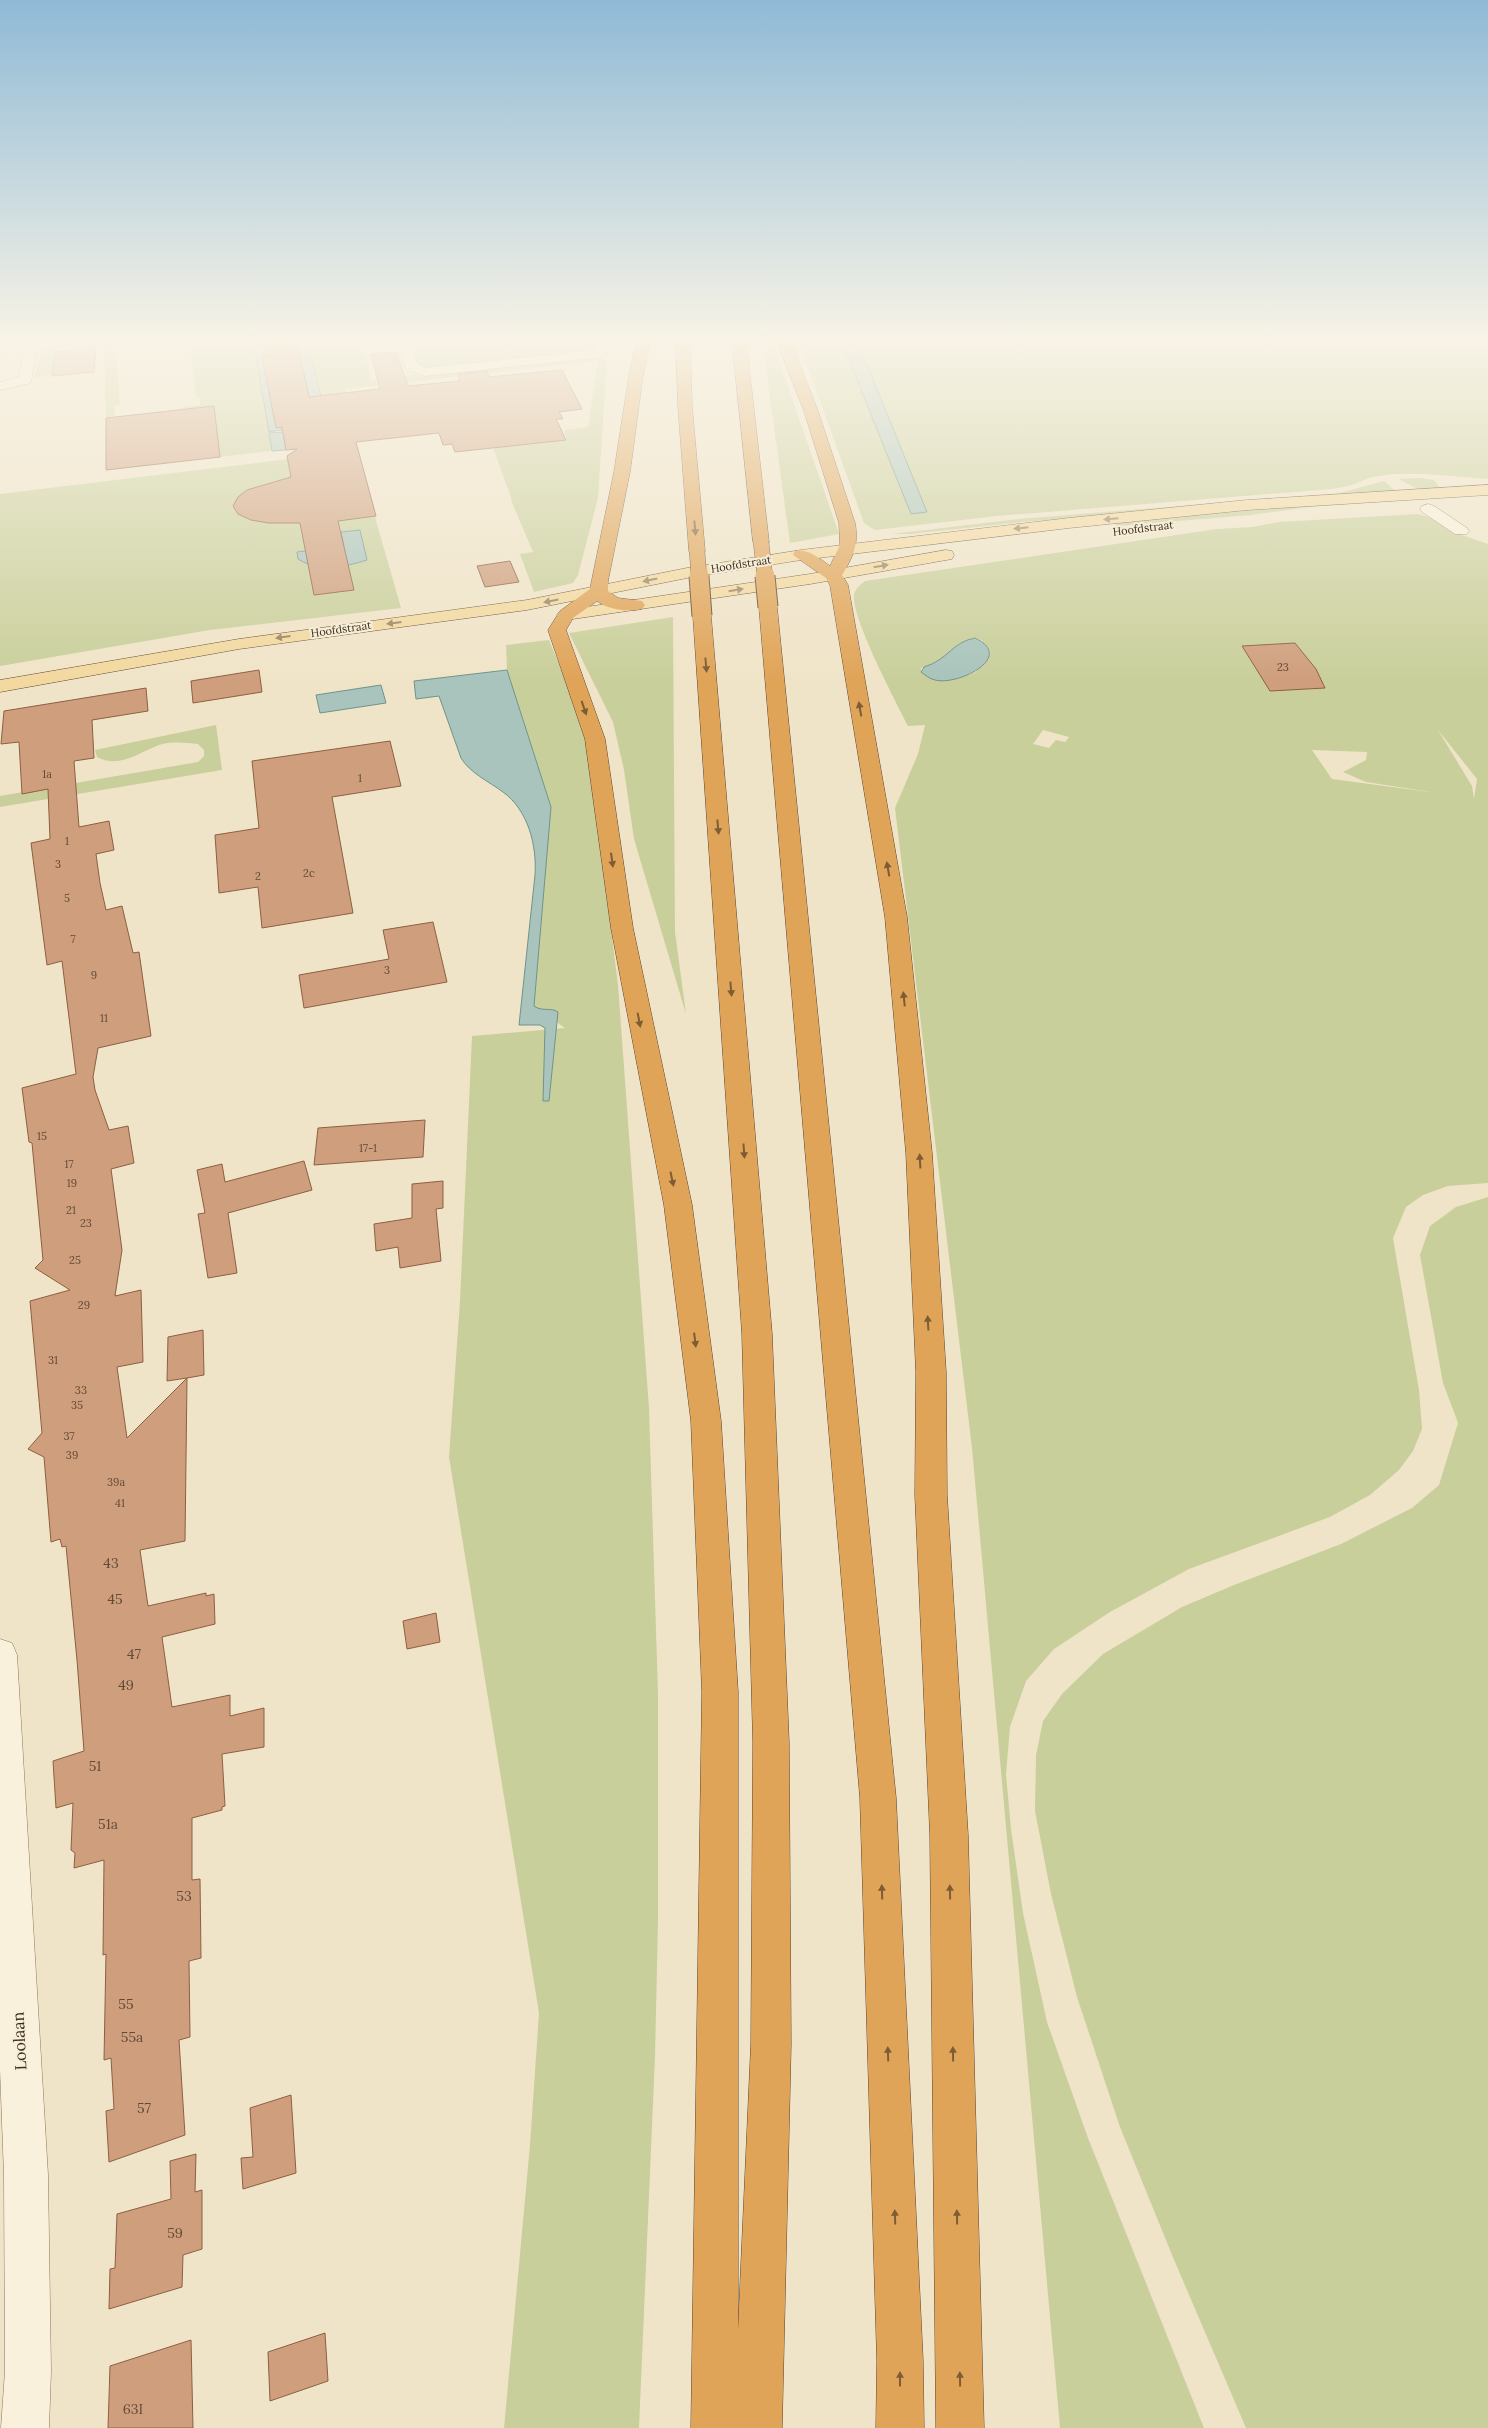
<svg xmlns="http://www.w3.org/2000/svg" width="1488" height="2428" font-family="Lora,serif">
<rect width="100%" height="100%" fill="#f0e4c8"/>
<g fill="#c9cf9b" fill-rule="evenodd">
<path d="M 137,340 L 253,340 L 272,451 L 220,457 L 214,407 L 182,409 L 182,407 L 200,405 L 200,397 L 196,397 L 189,341 L 116,348 L 120,405 L 114,406 L 115,416 L 106,417 L 104,349 L 54,353 L 53,375 L 34,377 L 42,349 Z"/>
<path d="M 307,340 L 363,340 L 371,380 L 580,356 L 607,360 L 598,498 L 578,575 L 573,583 L 534,592 L 520,554 L 533,552 L 511,500 L 511,497 L 493,448 L 567,440 L 564,430 L 588,427 L 598,361 L 345,389 L 358,442 L 333,445 Z"/>
<path d="M 404,340 L 599,340 L 595,348 L 591,350 L 426,369 L 413,363 Z"/>
<path d="M 762,340 L 772,340 L 839,534 L 790,543 Z"/>
<path d="M 798,340 L 841,340 L 911,514 L 926,512 L 857,340 L 1488,340 L 1488,479 L 1425,474 L 1394,474 L 1372,477 L 1349,486 L 1332,489 L 997,516 L 875,530 L 864,523 Z"/>
<path d="M 288,459 L 306,551 L 298,559 C 318,572 346,567 367,560 L 360,530 L 341,532 L 338,521 L 375,517 L 401,608 L 210,630 L 0,666 L 0,494 Z"/>
<path d="M 1419,478 L 1434,480 L 1441,490 L 1417,489 L 1399,479 Z"/>
<path d="M 1384,481 L 1394,490 L 1391,492 L 1022,522 L 911,534 L 892,534 L 1018,519 L 1340,493 Z"/>
<path d="M 1392,501 L 1395,501 L 1309,507 L 1251,515 L 1117,526 L 1113,522 L 1227,511 Z"/>
<path d="M 1418,514 L 1431,518 L 1462,535 L 1488,544 L 1488,1183 L 1448,1186 L 1423,1195 L 1406,1207 L 1393,1238 L 1419,1390 L 1422,1429 L 1413,1451 L 1399,1470 L 1370,1495 L 1330,1517 L 1189,1569 L 1110,1612 L 1054,1649 L 1026,1681 L 1010,1727 L 1006,1774 L 1011,1829 L 1023,1913 L 1047,2022 L 1088,2138 L 1204,2428 L 1060,2428 L 972,1448 L 895,808 L 918,754 L 925,725 L 908,726 C 896,702 851,617 854,595 C 855,589 860,585 865,581 L 1217,529 L 1252,527 L 1279,522 ZM 976,638 L 983,641 L 976,672 C 957,679 938,686 921,672 L 921,668 L 939,662 L 970,639 ZM 1043,730 L 1069,737 L 1065,742 L 1056,740 L 1049,748 L 1033,744 ZM 1438,730 L 1477,779 L 1474,799 L 1472,786 ZM 1312,750 L 1367,752 L 1366,760 L 1343,772 L 1366,782 L 1437,793 L 1332,779 Z"/>
<path d="M 673,617 L 675,932 L 686,1014 L 634,839 L 624,770 L 613,722 L 569,633 Z"/>
<path d="M 549,640 L 586,730 L 618,985 L 649,1408 L 658,1693 L 658,1921 L 655,2057 L 639,2428 L 504,2428 L 530,2145 L 539,2013 L 449,1457 L 460,1301 L 472,1036 L 565,1028 L 534,1006 L 551,807 L 507,670 L 506,645 Z"/>
<path d="M 216,725 L 222,770 L 0,807 L 0,796 L 198,762 L 204,756 L 204,750 L 198,744 C 186,743 171,741 159,745 C 138,753 119,769 97,757 L 95,750 Z"/>
<path d="M 1488,1197 L 1488,2428 L 1246,2428 L 1172,2255 L 1120,2127 L 1077,1997 L 1051,1894 L 1035,1811 L 1036,1755 L 1043,1721 L 1062,1694 L 1103,1654 L 1182,1607 L 1234,1585 L 1341,1544 L 1412,1508 L 1439,1485 L 1458,1423 L 1443,1383 L 1420,1255 L 1430,1226 L 1456,1207 Z"/>
</g>
<g fill="#a9c4bc" stroke="#6f938a">
<path d="M 253,340 L 272,340 L 265,342 L 268,355 L 262,356 L 282,430 L 269,432 Z"/>
<path d="M 296,340 L 307,340 L 333,445 L 321,446 Z"/>
<path d="M 841,340 L 857,340 L 927,512 L 911,514 Z"/>
<path d="M 283,432 L 286,450 L 272,451 L 269,433 Z"/>
<path d="M 360,530 L 367,560 C 344,567 320,573 298,559 L 297,552 L 344,546 L 341,532 Z"/>
<path d="M 975,638 C 1016,657 958,686 935,680 C 930,679 925,675 921,672 L 924,667 C 948,660 952,642 975,638 Z"/>
<path d="M 507,670 L 551,807 L 534,1006 C 542,1012 551,1007 558,1012 L 549,1101 L 543,1101 L 545,1028 L 540,1025 L 519,1025 L 535,875 C 537,845 528,810 503,792 C 488,781 470,773 461,758 L 439,696 L 416,699 L 414,681 Z"/>
<path d="M 381,685 L 386,703 L 320,713 L 316,695 Z"/>
</g>
<g fill="#cf9f7d" stroke="#8d5f41">
<path d="M 280,340 L 296,340 L 309,397 L 380,389 L 371,354 L 396,352 L 408,386 L 460,381 L 458,374 L 487,371 L 489,377 L 562,370 L 582,409 L 559,412 L 563,419 L 556,419 L 566,440 L 455,452 L 452,444 L 443,445 L 439,433 L 356,442 L 376,516 L 338,521 L 354,590 L 314,595 L 300,523 L 268,523 L 251,520 L 238,514 L 233,506 L 238,497 L 247,490 L 291,477 L 287,456 L 297,449 L 286,450 L 282,427 L 276,428 L 262,356 L 268,355 L 265,342 Z"/>
<path d="M 96,348 L 94,372 L 52,376 L 55,352 Z"/>
<path d="M 214,406 L 220,457 L 106,470 L 106,418 Z"/>
<path d="M 510,561 L 519,582 L 485,587 L 477,566 Z"/>
<path d="M 1295,643 L 1316,669 L 1325,688 L 1270,691 L 1242,646 Z"/>
<path d="M 259,670 L 262,692 L 193,703 L 191,681 Z"/>
<path d="M 146,688 L 148,711 L 92,720 L 94,758 L 74,761 L 79,827 L 109,821 L 114,850 L 96,854 L 100,883 L 106,910 L 122,906 L 133,953 L 139,952 L 151,1036 L 98,1048 L 93,1077 L 95,1090 L 109,1130 L 128,1126 L 134,1163 L 111,1169 L 122,1250 L 115,1296 L 141,1290 L 143,1362 L 117,1367 L 127,1438 L 187,1378 L 167,1381 L 168,1337 L 203,1330 L 204,1375 L 187,1378 L 185,1541 L 140,1550 L 148,1606 L 206,1593 L 206,1596 L 214,1594 L 215,1624 L 162,1637 L 172,1707 L 230,1695 L 230,1716 L 264,1708 L 264,1747 L 222,1754 L 225,1806 L 222,1807 L 222,1810 L 192,1818 L 192,1880 L 200,1879 L 201,1958 L 189,1961 L 190,2037 L 179,2040 L 185,2135 L 109,2162 L 106,2111 L 114,2109 L 111,2058 L 104,2060 L 106,1954 L 103,1955 L 104,1860 L 74,1868 L 75,1853 L 71,1850 L 73,1803 L 56,1808 L 53,1761 L 84,1751 L 77,1660 L 66,1546 L 62,1547 L 60,1539 L 51,1542 L 44,1457 L 28,1449 L 42,1433 L 30,1301 L 70,1290 L 35,1268 L 43,1260 L 32,1143 L 29,1142 L 22,1088 L 76,1074 L 62,961 L 47,965 L 31,843 L 50,839 L 48,789 L 22,794 L 19,742 L 1,744 L 4,711 Z"/>
<path d="M 390,741 L 401,786 L 332,797 L 353,913 L 262,928 L 258,887 L 219,893 L 215,835 L 259,828 L 252,761 Z"/>
<path d="M 433,922 L 447,982 L 304,1008 L 299,975 L 389,959 L 383,930 Z"/>
<path d="M 425,1120 L 423,1157 L 314,1165 L 318,1128 Z"/>
<path d="M 304,1161 L 312,1190 L 228,1213 L 237,1273 L 208,1278 L 198,1214 L 205,1213 L 197,1170 L 222,1164 L 225,1182 Z"/>
<path d="M 443,1181 L 443,1208 L 436,1209 L 441,1261 L 400,1268 L 398,1247 L 376,1251 L 374,1224 L 412,1218 L 412,1184 Z"/>
<path d="M 436,1613 L 440,1642 L 407,1649 L 403,1621 Z"/>
<path d="M 291,2095 L 296,2173 L 243,2189 L 241,2158 L 253,2157 L 250,2108 Z"/>
<path d="M 196,2154 L 195,2192 L 202,2190 L 202,2249 L 183,2255 L 182,2287 L 109,2309 L 110,2269 L 115,2268 L 117,2214 L 171,2199 L 170,2161 Z"/>
<path d="M 325,2333 L 328,2381 L 270,2401 L 268,2352 Z"/>
<path d="M 191,2340 L 193,2428 L 108,2428 L 110,2366 Z"/>
</g>
<g fill="none" stroke-linecap="round" stroke-linejoin="round">
<defs>
<g id="minor">
<path d="M 0,340 L 9,340 L 7,355 L 0,359 Z"/>
<path d="M 43,340 L 84,340 L 77,344 L 38,349 L 36,350 L 31,383 L 0,390 L 0,382 L 19,377 L 24,346 L 29,342 Z"/>
<path d="M 392,340 L 406,340 L 418,364 L 426,368 L 595,350 L 596,340 L 610,340 L 608,353 L 601,357 L 425,376 L 407,370 Z"/>
<path d="M 1428,504 L 1434,506 L 1467,528 L 1469,531 L 1467,534 L 1455,534 L 1422,512 L 1420,509 L 1422,506 Z"/>
<path d="M 0,1639 L 12,1643 L 17,1655 L 48,2175 L 51,2371 L 49,2428 L 1,2428 L 5,2371 L 4,2175 L 0,2069 Z"/>
</g>
<g id="major">
<path d="M 1488,485 L 1488,495 L 1247,510 L 1069,528 L 801,560 L 687,578 L 527,610 L 239,649 L 0,692 L 0,680 L 239,639 L 527,600 L 687,568 L 801,550 L 1069,518 L 1247,500 Z"/>
<path d="M 946,550 L 952,551 L 954,555 L 952,559 L 810,584 L 566,620 L 560,619 L 557,615 L 560,611 L 566,610 L 810,574 Z"/>
</g>
<g id="highway">
<path d="M 637,340 L 651,340 L 643,375 L 630,472 L 608,581 L 608,591 L 618,598 L 642,601 L 645,605 L 642,609 C 628,612 608,610 597,601 L 573,618 L 566,630 L 605,739 L 633,928 L 692,1205 L 721,1421 L 738,1692 L 738,2331 L 751,2044 L 753,1743 L 742,1334 L 693,616 L 696,612 L 708,612 L 711,616 L 772,1334 L 789,1743 L 791,2044 L 782,2428 L 691,2428 L 702,1692 L 691,1421 L 664,1205 L 611,928 L 585,739 L 548,630 L 560,611 L 590,589 L 614,472 L 629,375 Z"/>
<path d="M 676,340 L 690,340 L 692,406 L 705,551 L 703,555 L 691,555 L 689,551 L 678,406 Z"/>
<path d="M 732,340 L 746,340 L 769,542 L 767,546 L 755,546 L 753,542 Z"/>
<path d="M 776,340 L 790,340 L 818,411 L 855,523 C 859,544 853,557 842,575 L 848,585 L 907,917 L 932,1153 L 946,1372 L 947,1495 L 968,1835 L 984,2428 L 936,2428 L 930,1835 L 915,1495 L 916,1372 L 906,1153 L 885,917 L 830,585 L 826,578 L 793,555 L 795,551 C 808,548 820,559 830,566 L 840,545 L 839,523 L 804,411 Z"/>
<path d="M 768,602 L 774,603 L 777,607 L 896,1798 L 923,2361 L 924,2428 L 876,2428 L 877,2361 L 860,1798 L 759,607 L 762,603 Z"/>
</g>
</defs>
<use href="#minor" stroke="#8d765c" stroke-width="1"/>
<use href="#major" stroke="#5b4430" stroke-width="1"/>
<use href="#highway" stroke="#5b4430" stroke-width="1"/>
<use href="#minor" fill="#faf1dc" fill-rule="evenodd"/>
<use href="#major" fill="#f3d9a0" fill-rule="evenodd"/>
<use href="#highway" fill="#e0a458" fill-rule="evenodd"/>
<defs>
<g id="highway-bridge-far1">
<path d="M 761,542 L 765,577"/>
<path d="M 697,551 L 699,577"/>
</g>
<g id="highway-bridge">
<path d="M 699,576 L 702,616"/>
<path d="M 765,576 L 768,607"/>
</g>
</defs>
<use href="#highway-bridge-far1" stroke="#5b4430" stroke-width="16" stroke-linecap="butt"/>
<use href="#highway-bridge" stroke="#5b4430" stroke-width="21" stroke-linecap="butt"/>
<use href="#highway-bridge-far1" stroke="#e0a458" stroke-width="15"/>
<use href="#highway-bridge" stroke="#e0a458" stroke-width="19"/>
</g>
<defs><path id="oneway-solid" d="M-6-.8H1V-3.2L6.5 0L1 3.2V.8H-6Z" transform="scale(1.25)"/></defs>
<g fill="#988460">
<use href="#oneway-solid" transform="translate(1111 519) rotate(175)"/>
<use href="#oneway-solid" transform="translate(1021 528) rotate(174)"/>
<use href="#oneway-solid" transform="translate(881 566) rotate(-10)"/>
<use href="#oneway-solid" transform="translate(650 580) rotate(168)"/>
<use href="#oneway-solid" transform="translate(736 590) rotate(-9)"/>
<use href="#oneway-solid" transform="translate(551 601) rotate(169)"/>
<use href="#oneway-solid" transform="translate(394 623) rotate(173)"/>
<use href="#oneway-solid" transform="translate(283 637) rotate(172)"/>
</g>
<g fill="#7e5d36">
<use href="#oneway-solid" transform="translate(695 528) rotate(85)"/>
<use href="#oneway-solid" transform="translate(706 665) rotate(85)"/>
<use href="#oneway-solid" transform="translate(584 708) rotate(71)"/>
<use href="#oneway-solid" transform="translate(860 709) rotate(-100)"/>
<use href="#oneway-solid" transform="translate(718 827) rotate(85)"/>
<use href="#oneway-solid" transform="translate(612 860) rotate(82)"/>
<use href="#oneway-solid" transform="translate(888 869) rotate(-100)"/>
<use href="#oneway-solid" transform="translate(731 989) rotate(85)"/>
<use href="#oneway-solid" transform="translate(904 999) rotate(-96)"/>
<use href="#oneway-solid" transform="translate(639 1020) rotate(79)"/>
<use href="#oneway-solid" transform="translate(744 1151) rotate(86)"/>
<use href="#oneway-solid" transform="translate(920 1161) rotate(-93)"/>
<use href="#oneway-solid" transform="translate(672 1179) rotate(78)"/>
<use href="#oneway-solid" transform="translate(928 1323) rotate(-93)"/>
<use href="#oneway-solid" transform="translate(695 1340) rotate(83)"/>
<use href="#oneway-solid" transform="translate(882 1892) rotate(-92)"/>
<use href="#oneway-solid" transform="translate(950 1892) rotate(-91)"/>
<use href="#oneway-solid" transform="translate(888 2054) rotate(-92)"/>
<use href="#oneway-solid" transform="translate(953 2054) rotate(-91)"/>
<use href="#oneway-solid" transform="translate(895 2217) rotate(-92)"/>
<use href="#oneway-solid" transform="translate(957 2217) rotate(-91)"/>
<use href="#oneway-solid" transform="translate(900 2379) rotate(-90)"/>
<use href="#oneway-solid" transform="translate(960 2379) rotate(-91)"/>
</g>
<linearGradient id="sky" x2="0" y2="1"><stop stop-color="#8fbad6"/><stop offset="0.5" stop-color="#f8f3e6"/><stop offset="1" stop-color="#f8f3e6" stop-opacity="0"/></linearGradient>
<rect width="1488" height="680" fill="url(#sky)"/>
<g text-anchor="middle" stroke-width="4" stroke-linejoin="round" paint-order="stroke">
<g font-size="11" fill="#3d2e20" stroke="#f7eed8">
<text transform="translate(1143 528) rotate(-7)" y="4">Hoofdstraat</text>
<text transform="translate(741 564) rotate(-9)" y="4">Hoofdstraat</text>
<text transform="translate(341 629) rotate(-8)" y="4">Hoofdstraat</text>
</g>
<g font-size="11" fill="#624a37">
<text x="1283" y="671">23</text>
<text x="47" y="778">1a</text>
<text x="360" y="782">1</text>
<text x="67" y="845">1</text>
<text x="58" y="868">3</text>
<text x="309" y="877">2c</text>
<text x="258" y="880">2</text>
<text x="67" y="902">5</text>
<text x="73" y="943">7</text>
<text x="387" y="974">3</text>
<text x="94" y="979">9</text>
<text x="104" y="1022">11</text>
<text x="42" y="1140">15</text>
<text x="368" y="1152">17-1</text>
<text x="69" y="1168">17</text>
<text x="72" y="1187">19</text>
<text x="71" y="1214">21</text>
<text x="86" y="1227">23</text>
<text x="75" y="1264">25</text>
<text x="84" y="1309">29</text>
<text x="53" y="1364">31</text>
<text x="81" y="1394">33</text>
<text x="77" y="1409">35</text>
<text x="69" y="1440">37</text>
<text x="72" y="1459">39</text>
<text x="116" y="1486">39a</text>
<text x="120" y="1507">41</text>
</g>
<g font-size="14" fill="#624a37">
<text x="111" y="1568">43</text>
<text x="115" y="1604">45</text>
<text x="134" y="1659">47</text>
<text x="126" y="1690">49</text>
<text x="95" y="1771">51</text>
<text x="108" y="1829">51a</text>
<text x="184" y="1901">53</text>
<text x="126" y="2009">55</text>
<text x="132" y="2042">55a</text>
<text x="144" y="2113">57</text>
<text x="175" y="2238">59</text>
<text x="133" y="2414">63I</text>
</g>
<g font-size="16" fill="#3d2e20" stroke="#f7eed8">
<text transform="translate(19 2041) rotate(-93)" y="6">Loolaan</text>
</g>
</g>
</svg>
